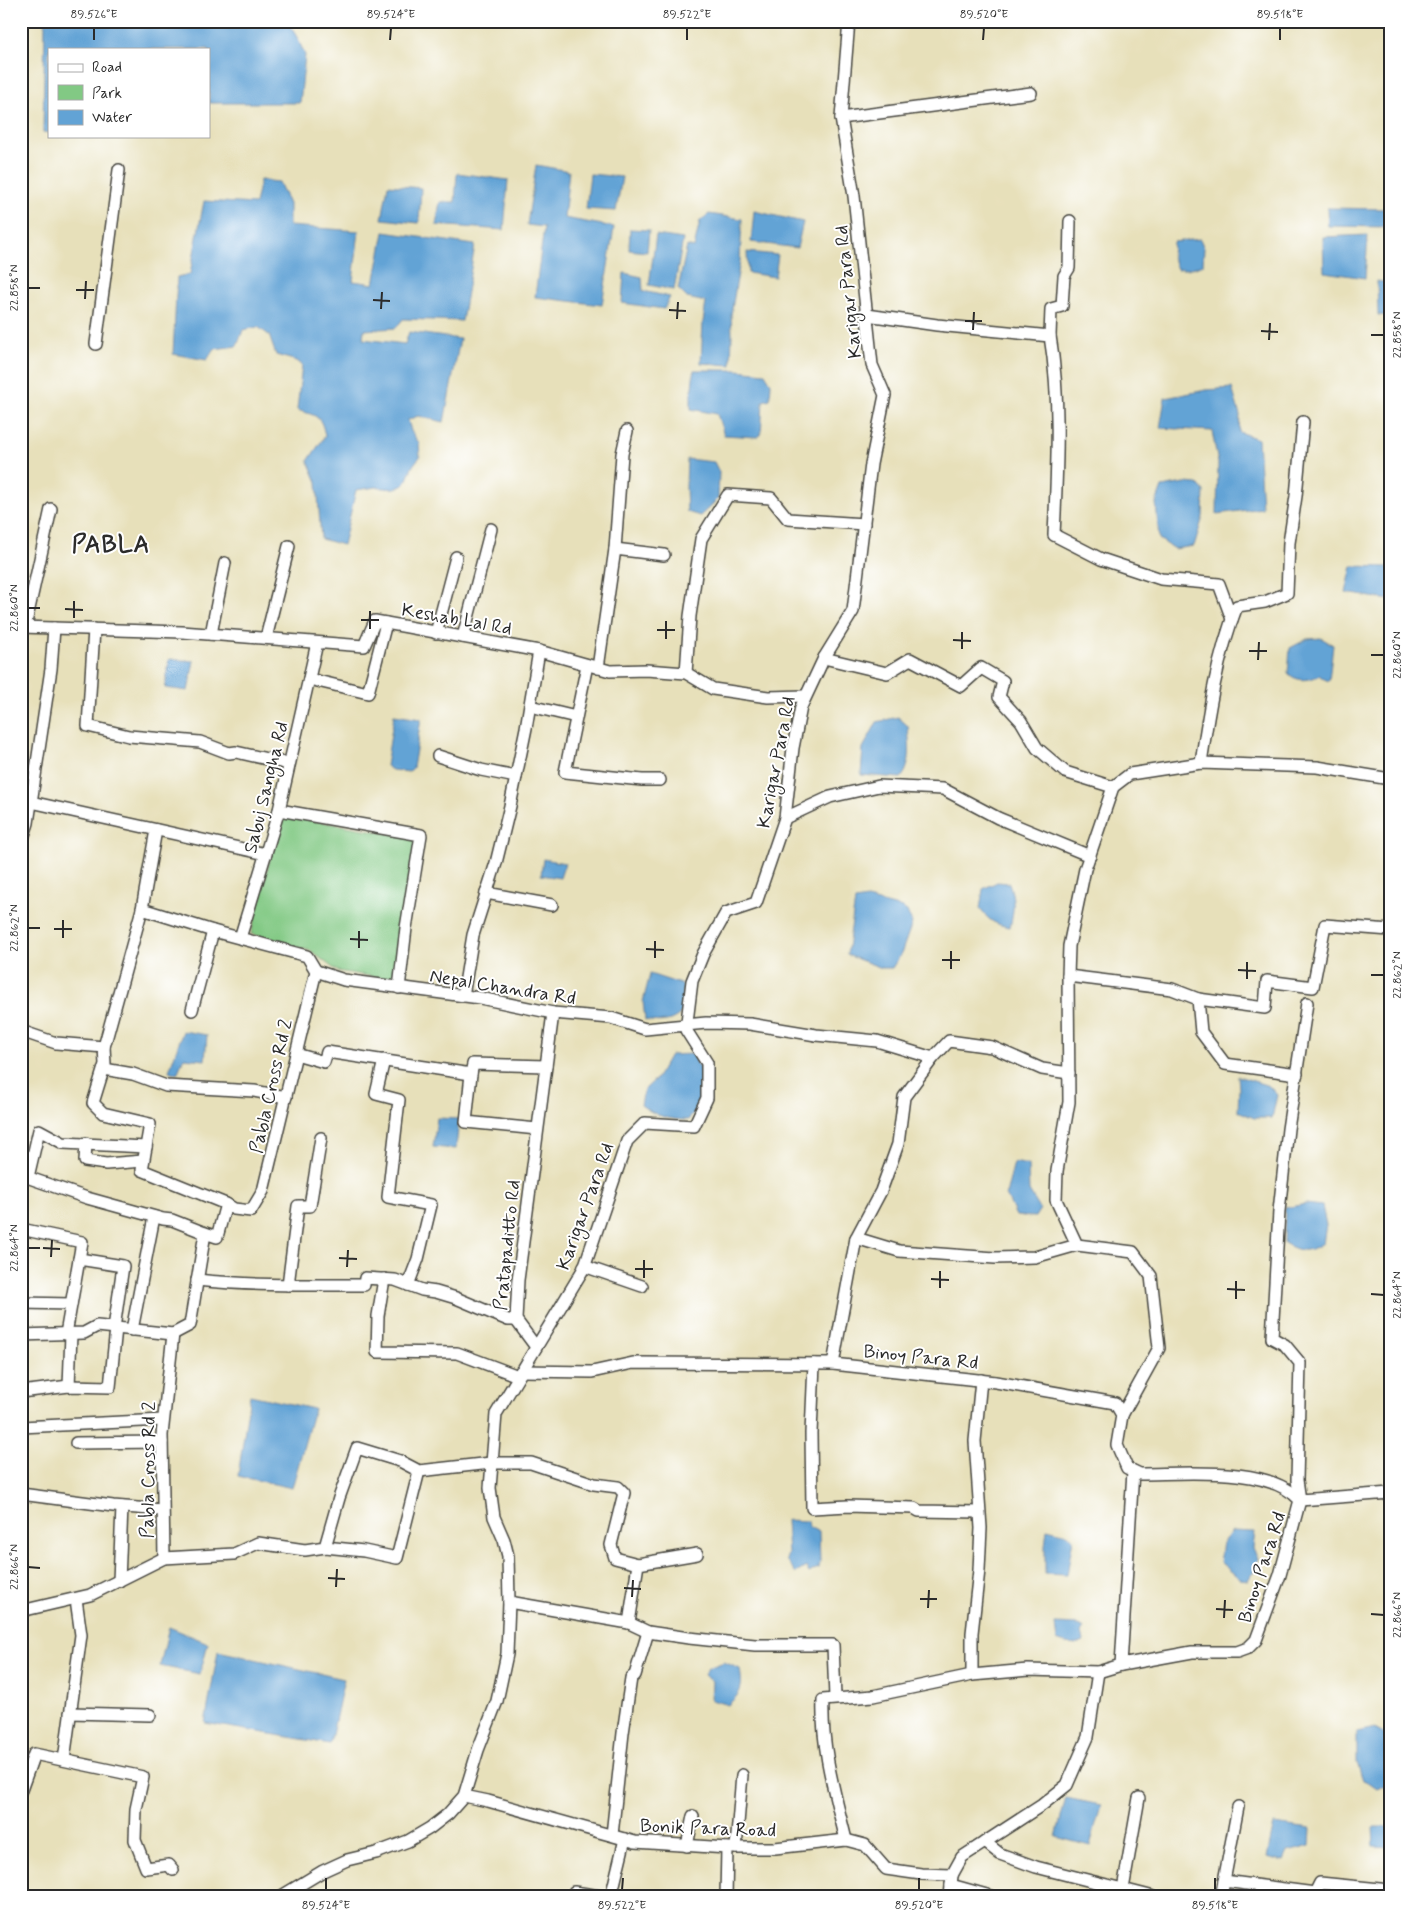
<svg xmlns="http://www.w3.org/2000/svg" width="1411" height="1918" font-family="Mynerve,sans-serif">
<rect width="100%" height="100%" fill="#fff"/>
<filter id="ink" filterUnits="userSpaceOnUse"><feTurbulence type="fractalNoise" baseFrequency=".02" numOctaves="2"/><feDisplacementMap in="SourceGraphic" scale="10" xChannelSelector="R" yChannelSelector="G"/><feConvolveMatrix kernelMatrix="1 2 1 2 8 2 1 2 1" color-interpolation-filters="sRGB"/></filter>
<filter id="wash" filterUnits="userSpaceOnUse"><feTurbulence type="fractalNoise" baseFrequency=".0096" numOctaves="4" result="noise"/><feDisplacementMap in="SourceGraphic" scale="20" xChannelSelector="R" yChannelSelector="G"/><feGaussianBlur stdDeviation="1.12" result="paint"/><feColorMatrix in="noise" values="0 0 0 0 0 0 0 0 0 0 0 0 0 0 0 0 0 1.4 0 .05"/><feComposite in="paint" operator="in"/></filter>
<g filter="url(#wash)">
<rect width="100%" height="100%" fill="#e7e0ba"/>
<path fill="#82c984" stroke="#567a58" d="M 281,815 L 417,838 L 395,980 L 337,971 L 311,951 L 251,934 Z"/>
<g fill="#62a3d5" stroke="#466780">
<path d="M 45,21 L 287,21 L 297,37 L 305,55 L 300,103 L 209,103 L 209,49 L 49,49 L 49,133 L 43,132 Z"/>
<path d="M 536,165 L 569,171 L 564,218 L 614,227 L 602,305 L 535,297 L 544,227 L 527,225 Z"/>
<path d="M 457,173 L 508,180 L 504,230 L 436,225 L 440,202 L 455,202 Z"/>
<path d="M 590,174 L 622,177 L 616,211 L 586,209 Z"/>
<path d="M 260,180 L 279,182 L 289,204 L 289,226 L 359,231 L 353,281 L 374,284 L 384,232 L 475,245 L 462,321 L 403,319 L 396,328 L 364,330 L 363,339 L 405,344 L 409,332 L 460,339 L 444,422 L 418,416 L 408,420 L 411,431 L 419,443 L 420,457 C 409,468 411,473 404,485 L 394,489 L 376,487 L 356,490 L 343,545 L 321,539 L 317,482 L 308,461 L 325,436 C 321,415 317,416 297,410 L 302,365 L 297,361 L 276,355 L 269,335 L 258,327 L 243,330 L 237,346 L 214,349 L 207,360 L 173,354 L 177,277 L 190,274 L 204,201 L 255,204 Z"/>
<path d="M 388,185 L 421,188 L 419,223 L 382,219 Z"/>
<path d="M 1327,208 L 1390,209 L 1390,219 L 1387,227 L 1328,226 Z"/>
<path d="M 754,211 L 803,222 L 797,248 L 751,242 Z"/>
<path d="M 709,214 L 742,219 L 740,261 L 731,315 L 732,333 L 731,365 L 701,363 L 703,322 L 706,302 L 687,298 L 678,289 L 687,246 L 694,248 L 700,221 Z"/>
<path d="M 630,229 L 649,230 L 647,252 L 629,250 Z"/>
<path d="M 656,235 L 683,239 L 674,290 L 649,285 Z"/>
<path d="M 1368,235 L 1365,278 L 1324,272 L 1323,237 Z"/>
<path d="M 1200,239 L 1204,248 L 1203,265 L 1187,269 L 1177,269 L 1172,257 L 1173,242 Z"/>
<path d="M 747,252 L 778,255 L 775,277 L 748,273 Z"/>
<path d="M 624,273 L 642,277 L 643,291 L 670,297 L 664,309 L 622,303 Z"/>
<path d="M 1377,281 L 1390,283 L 1390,316 L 1378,315 Z"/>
<path d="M 694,370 L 737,370 L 765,373 L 771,383 L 770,399 L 763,401 L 761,435 L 757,437 L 724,435 L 717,414 L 691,409 L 691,396 Z"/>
<path d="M 1232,388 L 1240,415 L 1239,432 L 1258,439 L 1262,508 L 1217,514 L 1218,463 L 1212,431 L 1160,428 L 1165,398 L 1206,390 Z"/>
<path d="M 687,459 L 714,462 L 719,472 L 718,499 L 700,516 L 687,512 L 686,487 Z"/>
<path d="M 1184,483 L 1198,484 L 1204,491 L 1203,517 L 1194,546 L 1174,549 L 1159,539 L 1156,503 L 1162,487 Z"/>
<path d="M 1390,565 L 1390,600 L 1346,593 L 1352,566 L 1389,567 Z"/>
<path d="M 1321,638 L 1333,645 L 1329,681 L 1324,679 L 1319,675 C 1310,681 1296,682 1288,673 L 1290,648 L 1307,639 Z"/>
<path d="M 169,659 L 194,661 L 188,691 L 165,688 Z"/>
<path d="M 394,715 L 421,719 L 413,768 L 409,772 L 392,770 L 386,766 Z"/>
<path d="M 898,717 L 908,726 C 909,743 913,764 901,778 L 861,775 L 863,748 L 877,722 Z"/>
<path d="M 543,859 L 565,863 L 560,878 L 541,875 Z"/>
<path d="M 997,882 L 1009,883 C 1015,899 1014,911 1010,927 C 996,925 989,921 980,909 L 983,889 Z"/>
<path d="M 867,899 L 902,908 L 907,911 L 912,923 L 901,954 L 892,968 L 882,968 L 847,955 L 855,901 Z"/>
<path d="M 650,974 L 683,985 L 683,1011 C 672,1023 661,1023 645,1020 L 643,1002 Z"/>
<path d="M 183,1031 L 207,1035 L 205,1060 L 184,1058 L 177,1074 L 169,1071 Z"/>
<path d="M 693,1054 L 701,1071 L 700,1095 L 697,1110 L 688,1120 C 670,1120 655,1116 641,1105 L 644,1090 L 657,1078 L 668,1058 L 671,1055 Z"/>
<path d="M 1238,1076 L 1269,1086 L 1277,1095 L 1272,1118 L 1254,1118 L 1238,1111 L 1239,1089 Z"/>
<path d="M 437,1118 L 459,1119 L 456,1149 L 433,1147 Z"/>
<path d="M 1014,1162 L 1028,1165 L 1029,1191 L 1040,1209 L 1035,1217 L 1016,1216 L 1006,1195 Z"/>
<path d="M 1306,1204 L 1322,1206 L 1326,1225 L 1323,1243 C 1308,1253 1300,1252 1284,1243 L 1285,1208 Z"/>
<path d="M 250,1395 L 314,1409 L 292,1488 L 238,1476 Z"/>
<path d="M 786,1520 L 808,1521 L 809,1527 L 819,1532 L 820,1562 L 818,1568 L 809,1573 L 806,1567 L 796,1573 L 786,1560 L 788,1554 Z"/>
<path d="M 1047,1529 L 1068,1534 L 1073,1538 L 1067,1575 L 1045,1574 L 1045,1546 Z"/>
<path d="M 1232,1531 L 1255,1532 L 1253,1548 L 1258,1558 L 1256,1568 L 1248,1580 L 1240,1579 L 1220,1562 L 1223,1542 Z"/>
<path d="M 1055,1624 L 1078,1625 L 1084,1628 L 1081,1633 L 1083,1642 C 1073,1646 1066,1645 1057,1641 Z"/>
<path d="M 169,1627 L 208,1643 L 200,1674 L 160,1666 Z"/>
<path d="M 218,1651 L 344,1679 L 330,1744 L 205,1723 Z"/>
<path d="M 724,1662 L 740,1669 C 743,1688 742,1692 728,1705 L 711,1700 L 712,1681 L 704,1675 L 708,1668 Z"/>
<path d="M 1375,1728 L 1390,1737 L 1390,1783 L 1376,1789 L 1363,1780 L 1357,1763 L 1357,1732 Z"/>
<path d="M 1066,1798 L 1101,1805 L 1090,1846 L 1056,1837 Z"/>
<path d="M 1274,1824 L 1311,1829 L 1310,1846 L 1288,1852 L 1284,1861 L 1267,1857 Z"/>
<path d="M 1373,1827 L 1390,1827 L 1390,1847 L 1374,1846 Z"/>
</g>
</g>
<g filter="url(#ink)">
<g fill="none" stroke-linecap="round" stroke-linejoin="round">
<defs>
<g id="minor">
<path d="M 841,118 L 1031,93"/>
<path d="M 867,315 L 937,325 L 1050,336 C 1061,401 1057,469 1054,535 L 1101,559 L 1161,579 L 1219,584 L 1232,619"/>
<path d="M 1050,336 L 1051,309 L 1062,306 L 1064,276 L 1069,268 L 1070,221"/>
<path d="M 96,344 L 119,170"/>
<path d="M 615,549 L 622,454 L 627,431"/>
<path d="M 21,627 L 182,632 L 364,646 L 375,621 L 539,651 L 610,671 L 646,670 L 686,673 L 713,689 L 768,697 L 805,696"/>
<path d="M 25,627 L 51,509"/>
<path d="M 94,629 L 88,726 L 129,736 L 200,742 L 229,753 L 236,752 L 289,764"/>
<path d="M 436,633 L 456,557"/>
<path d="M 211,634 L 225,563"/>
<path d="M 463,637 L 491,529"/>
<path d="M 266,638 L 289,546"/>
<path d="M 824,658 L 887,673 L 910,659 L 961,686 L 981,668 L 1003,681 L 999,697 L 1021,721 L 1037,748 L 1065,772 L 1113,787"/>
<path d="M 587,665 L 565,772 L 642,780 L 660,780"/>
<path d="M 598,668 L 615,549 L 664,555"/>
<path d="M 686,673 L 690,616 L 701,539 L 728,495 L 771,498 L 788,519 L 864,524"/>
<path d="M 309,679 L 368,693 L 386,623"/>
<path d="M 530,706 L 576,717"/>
<path d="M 438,756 L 481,770 L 516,777"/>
<path d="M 1201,763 C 1209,709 1217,657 1237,606 L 1265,602 L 1287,593 L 1289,543 L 1296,496 L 1303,422"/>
<path d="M 31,802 L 266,854"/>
<path d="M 279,810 L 421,835 L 406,928 L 399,988"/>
<path d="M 785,818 L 830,797 L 879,786 L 943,789 L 998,818 L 1090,856"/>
<path d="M 21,844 L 28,823 L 51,669 L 54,628"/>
<path d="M 486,893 L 552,905"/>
<path d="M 142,909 L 156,830"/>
<path d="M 240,938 L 279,810 L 317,643"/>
<path d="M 316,971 L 344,980 L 480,998 L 553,1013 L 611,1018 L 645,1029 L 706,1023 L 750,1024 L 816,1035 L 877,1041 L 933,1058"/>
<path d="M 1068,976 L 1172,989 L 1198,999 L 1201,1032 L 1225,1064 L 1297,1074"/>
<path d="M 463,996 L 473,935 L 496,863 L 510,806 L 526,728 L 539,651"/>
<path d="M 1198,999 L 1265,1008 L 1267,981 L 1313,987 L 1325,925 L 1390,930"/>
<path d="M 1307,1003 L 1288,1129 L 1279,1211 L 1272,1338 L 1285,1345 L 1300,1363 L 1297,1480 L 1300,1500 L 1390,1493"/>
<path d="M 192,1010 L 213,931"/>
<path d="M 21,1031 L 56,1043 L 104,1047 L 142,909 L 213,931 L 307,956 L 316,971 L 263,1191 L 251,1211 L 234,1209 L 226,1204 L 217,1237 L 205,1233 L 190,1325 L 173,1334"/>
<path d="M 104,1047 L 105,1064 L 93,1103 L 103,1113 L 150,1124 L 142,1170 L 226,1204"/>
<path d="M 296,1054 L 324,1062 L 327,1052 L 471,1074 L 473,1064 L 546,1066"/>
<path d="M 384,1060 L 376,1094 L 399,1100 L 388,1197 L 431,1205 L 418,1259 L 408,1285"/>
<path d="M 104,1069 L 133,1074 L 166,1086 L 254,1091 L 286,1097"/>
<path d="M 471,1074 L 466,1122 L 537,1129"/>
<path d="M 86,1143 L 85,1161 L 106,1164 L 143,1161"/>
<path d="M 21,1175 L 87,1198 L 163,1219 L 172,1220 L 205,1233"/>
<path d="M 28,1177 L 39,1130 L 63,1143 L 146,1147"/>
<path d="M 21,1229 L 82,1242 L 66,1334"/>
<path d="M 856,1238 L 899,1251 L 995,1258 L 1035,1257 L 1077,1245"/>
<path d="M 79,1259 L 123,1266 L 114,1328"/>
<path d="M 584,1266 L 642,1286"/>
<path d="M 384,1279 L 378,1316 L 377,1352 L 457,1353 L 518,1376"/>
<path d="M 197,1280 C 253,1286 308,1285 364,1285 L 365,1278 L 395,1280 L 422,1290 L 436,1292 L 456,1298 L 508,1320 L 516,1320"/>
<path d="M 288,1285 L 298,1206 L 310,1206 L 321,1138"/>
<path d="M 21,1303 L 71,1304"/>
<path d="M 132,1330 L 154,1217"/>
<path d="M 21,1335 L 84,1333 L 97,1326 L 173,1334"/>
<path d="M 536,1347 L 516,1320 L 518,1280 L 553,1013"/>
<path d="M 814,1364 L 811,1433 L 812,1508 L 848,1506 L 914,1508 L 919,1511 L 979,1512"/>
<path d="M 833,1364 L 856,1238 L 881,1191 L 898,1144 L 904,1097 L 933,1058 L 949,1041 L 992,1047 L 1042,1069 L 1069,1073"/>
<path d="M 521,1371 L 592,1372 L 633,1363 L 833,1364 L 996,1382 L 1115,1403 L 1122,1415 L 1117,1445 L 1127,1468 L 1140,1474 C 1185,1474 1269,1465 1300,1500 L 1280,1575 L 1256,1640 L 1248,1648 L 1237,1652 L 1192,1652 L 1121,1665 L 1098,1672 L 1028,1670 L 972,1675 L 873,1696 L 823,1700 C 821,1748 835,1794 846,1840"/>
<path d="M 69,1386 L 71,1334"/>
<path d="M 21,1392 L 69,1386 L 110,1387 L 116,1328"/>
<path d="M 1122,1415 L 1159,1348 L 1151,1276 L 1133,1252 L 1077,1245 L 1056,1200 L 1057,1171 L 1069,1102 L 1068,976 L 1069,946 L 1085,869 L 1113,787 L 1130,774 L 1201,763 L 1317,767 L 1390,779"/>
<path d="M 21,1427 L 163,1420"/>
<path d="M 76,1443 L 162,1442"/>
<path d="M 21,1494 L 113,1506 L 162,1510"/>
<path d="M 325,1547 L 364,1551 L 397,1558 L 419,1471"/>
<path d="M 697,1554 L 638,1564 L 629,1623 L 648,1632 L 689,1638 L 755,1645 L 833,1645 L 835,1698"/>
<path d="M 164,1558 L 162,1435 L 173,1334"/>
<path d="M 119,1581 L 122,1507"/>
<path d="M 509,1602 L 629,1623"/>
<path d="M 21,1611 L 90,1595 L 164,1558 L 234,1554 L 258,1543 L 305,1550 L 325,1547 L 339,1498 L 357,1448 L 400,1461 L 419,1471 L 491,1463 L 531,1463 L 594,1484 L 618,1487 L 624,1493 L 611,1545 L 615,1558 L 638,1564"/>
<path d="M 1121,1665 L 1133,1471"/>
<path d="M 972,1675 L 972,1633 L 979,1570 L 981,1528 L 975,1441 L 981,1380"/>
<path d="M 70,1713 L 150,1715"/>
<path d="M 64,1760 L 81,1635 L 76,1599"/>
<path d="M 21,1790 L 34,1754 L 143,1777 L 136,1809 L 135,1840 L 146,1868 L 169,1865 L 173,1870"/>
<path d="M 464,1796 L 488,1801 L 635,1842 L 727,1848 L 775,1848 L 846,1840 L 865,1845 L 886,1869 L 921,1874 L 952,1875 L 950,1897"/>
<path d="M 612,1835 L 623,1733 L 631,1678 L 635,1675 L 648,1632"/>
<path d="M 985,1842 L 1000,1854 L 1036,1867 L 1154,1897"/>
<path d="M 687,1846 L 693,1816"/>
<path d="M 736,1848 L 742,1775"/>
<path d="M 952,1875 L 962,1857 L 1042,1805 L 1067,1785 L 1088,1737 L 1098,1672"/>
<path d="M 1224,1881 L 1315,1893 L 1320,1883 L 1390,1890"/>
<path d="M 951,1885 L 994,1897"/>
<path d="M 1123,1889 L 1139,1798"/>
<path d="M 574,1892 L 607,1897"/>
<path d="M 280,1897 L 323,1871 L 347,1860 L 376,1853 L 408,1841 L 430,1828 L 448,1814 L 464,1796 L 478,1750 L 497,1701 L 507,1654 L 509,1602 L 508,1556 L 504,1540 L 494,1517 L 490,1488 L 496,1414 L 584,1268 L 627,1141 L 645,1123 L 694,1126 L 707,1098 L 707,1063 L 686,1030 L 692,981 L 703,954 L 726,913 L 756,903 L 785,818 L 793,748 L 801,707 L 824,658 L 853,611 L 871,464 L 885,395 L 872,365 L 854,196 L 841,118 L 849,21"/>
<path d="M 611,1897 L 625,1839"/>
<path d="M 726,1897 L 727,1848"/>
<path d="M 1221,1897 L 1238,1807"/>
</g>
</defs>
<use href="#minor" stroke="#474640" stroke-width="14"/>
<use href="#minor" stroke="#fff" stroke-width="11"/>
</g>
</g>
<path fill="none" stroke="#2b2b2b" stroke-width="2" d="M 94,40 L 94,28M 390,40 L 391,28M 687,40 L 687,28M 983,40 L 984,28M 1280,40 L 1280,28M 28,288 L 40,288M 76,290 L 94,290M 85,299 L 86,281M 373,300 L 390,301M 381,309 L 382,292M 669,310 L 686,311M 677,319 L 678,302M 965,321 L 982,321M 973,330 L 974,312M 1261,331 L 1278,332M 1371,335 L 1384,335M 1269,340 L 1270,323M 28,608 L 40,608M 65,609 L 83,610M 74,618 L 74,601M 361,620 L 379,620M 370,629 L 370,611M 657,630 L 675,630M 666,639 L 666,621M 953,640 L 971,641M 962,649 L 962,632M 1249,651 L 1267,651M 1371,655 L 1384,655M 1258,660 L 1259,642M 28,928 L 40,928M 54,929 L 72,929M 63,938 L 63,920M 350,939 L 368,940M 359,948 L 359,931M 646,949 L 664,950M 655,958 L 655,941M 942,960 L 960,960M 951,969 L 951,951M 1238,970 L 1256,971M 1371,975 L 1384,975M 1247,979 L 1247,962M 28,1248 L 40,1248M 43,1248 L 60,1249M 51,1257 L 52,1240M 339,1258 L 357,1259M 347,1267 L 348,1250M 635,1269 L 653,1269M 644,1278 L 644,1260M 931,1279 L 949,1280M 940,1288 L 940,1271M 1227,1289 L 1245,1290M 1371,1294 L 1384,1295M 1236,1299 L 1236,1281M 28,1567 L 40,1568M 328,1578 L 345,1579M 336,1587 L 337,1569M 624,1588 L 641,1589M 632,1597 L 633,1580M 920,1599 L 937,1599M 928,1608 L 929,1590M 1216,1609 L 1233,1610M 1371,1614 L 1384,1615M 1224,1618 L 1225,1600M 326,1890 L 326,1878M 622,1890 L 623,1878M 919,1890 L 919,1878M 1215,1890 L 1215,1878"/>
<g text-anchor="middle" stroke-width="4" stroke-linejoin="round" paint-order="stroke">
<g font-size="19" fill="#2b2b2b" stroke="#fff">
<text transform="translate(847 292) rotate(-96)" y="7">Karigar Para Rd</text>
<text transform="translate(457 618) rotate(10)" y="7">Keshab Lal Rd</text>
<text transform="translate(775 762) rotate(-79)" y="7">Karigar Para Rd</text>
<text transform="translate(265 787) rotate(-76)" y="7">Sabuj Sangha Rd</text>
<text transform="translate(503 986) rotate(9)" y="7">Nepal Chandra Rd</text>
<text transform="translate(270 1086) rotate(-77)" y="7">Pabla Cross Rd 2</text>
<text transform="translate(584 1206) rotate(-70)" y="7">Karigar Para Rd</text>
<text transform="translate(506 1245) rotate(-84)" y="7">Pratapaditto Rd</text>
<text transform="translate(921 1356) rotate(6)" y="7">Binoy Para Rd</text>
<text transform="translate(147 1470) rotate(-89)" y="7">Pabla Cross Rd 2</text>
<text transform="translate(1261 1567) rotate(-72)" y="7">Binoy Para Rd</text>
<text transform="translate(708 1827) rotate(2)" y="7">Bonik Para Road</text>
</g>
<g font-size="24" font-weight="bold" letter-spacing="1" fill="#2b2b2b" stroke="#fff">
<text x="111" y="552">PABLA</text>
</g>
</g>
<rect width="1411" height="1918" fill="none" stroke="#fff" stroke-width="55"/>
<rect x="48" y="48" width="162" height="90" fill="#ffffff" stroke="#aaaaaa"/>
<rect x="58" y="64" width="25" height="8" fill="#ffffff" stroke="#aaaaaa"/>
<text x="92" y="72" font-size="15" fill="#2b2b2b">Road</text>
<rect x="58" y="85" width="25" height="15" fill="#82c984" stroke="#aaaaaa"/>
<text x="92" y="98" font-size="15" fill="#2b2b2b">Park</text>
<rect x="58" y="110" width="25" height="15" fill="#62a3d5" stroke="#aaaaaa"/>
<text x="92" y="122" font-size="15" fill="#2b2b2b">Water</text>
<rect x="28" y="28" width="1356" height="1862" fill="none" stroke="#2b2b2b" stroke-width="2"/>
<g font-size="12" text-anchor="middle" fill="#2b2b2b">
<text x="94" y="18">89.526°E</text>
<text x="391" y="18">89.524°E</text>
<text x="687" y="18">89.522°E</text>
<text x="984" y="18">89.520°E</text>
<text x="1280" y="18">89.518°E</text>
<text transform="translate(14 288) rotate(-90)" y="4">22.858°N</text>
<text transform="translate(1397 335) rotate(-90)" y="4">22.858°N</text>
<text transform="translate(14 608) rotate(-90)" y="4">22.860°N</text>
<text transform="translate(1397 655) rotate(-90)" y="4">22.860°N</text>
<text transform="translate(14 928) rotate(-90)" y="4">22.862°N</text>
<text transform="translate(1397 975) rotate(-90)" y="4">22.862°N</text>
<text transform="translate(14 1248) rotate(-90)" y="4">22.864°N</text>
<text transform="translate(1397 1295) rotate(-90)" y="4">22.864°N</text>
<text transform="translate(14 1567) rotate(-90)" y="4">22.866°N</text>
<text transform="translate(1397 1615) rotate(-90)" y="4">22.866°N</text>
<text x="326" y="1909">89.524°E</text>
<text x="622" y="1909">89.522°E</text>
<text x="919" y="1909">89.520°E</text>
<text x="1215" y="1909">89.518°E</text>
</g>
</svg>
